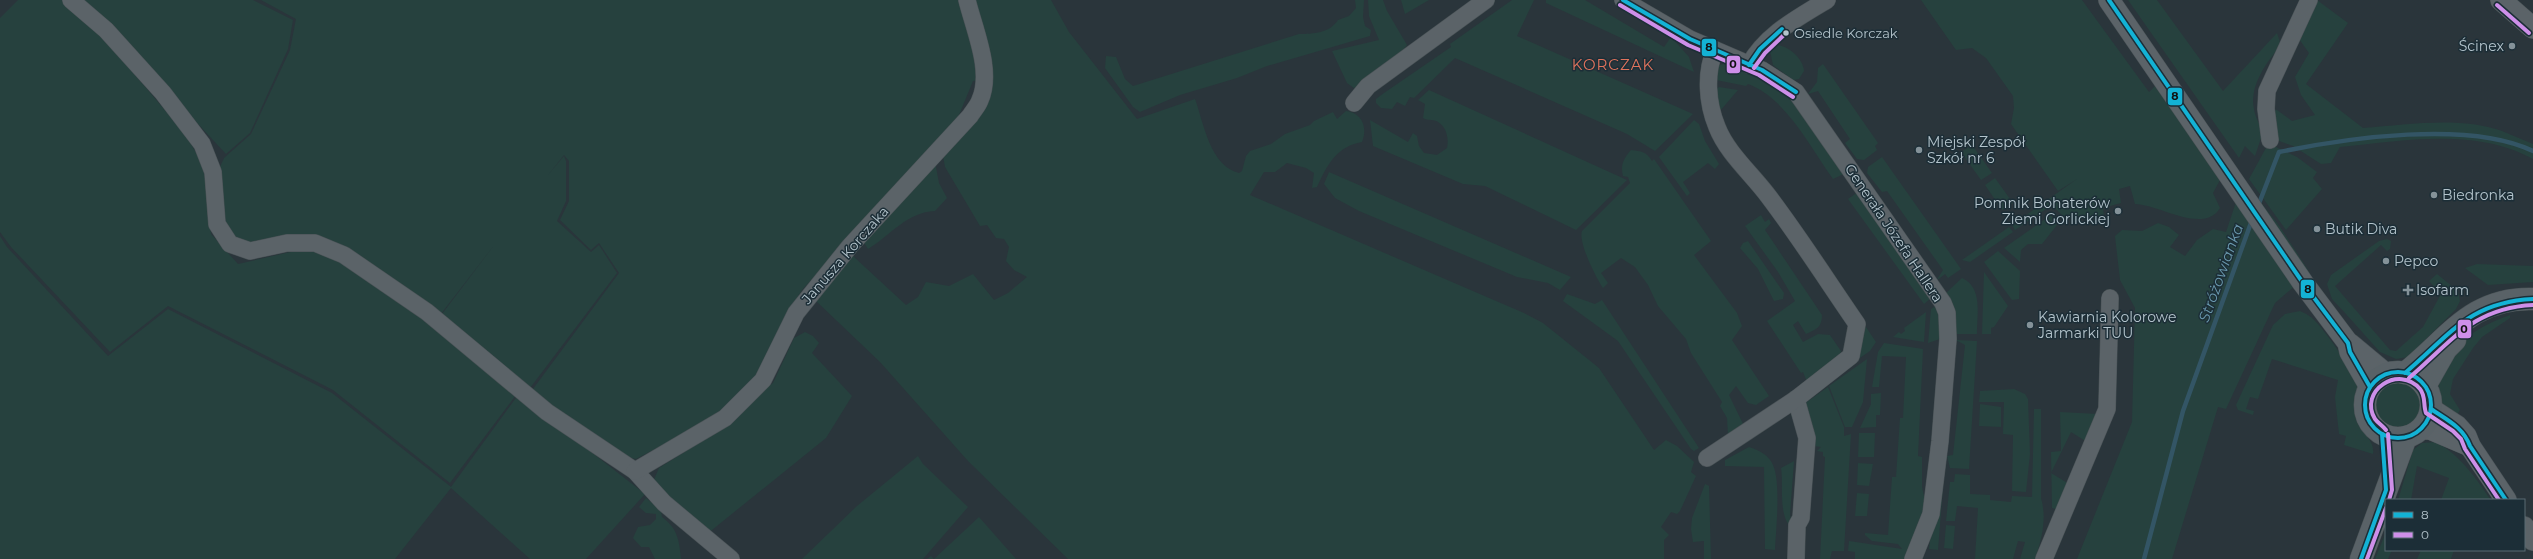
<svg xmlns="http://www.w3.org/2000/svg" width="2533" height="559" font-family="Montserrat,sans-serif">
<rect width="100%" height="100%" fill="#2a353b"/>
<g fill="#26413e">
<path d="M 18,0 L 62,0 L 90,23 L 147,89 L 185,134 L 198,156 L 206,176 L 211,234 L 238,264 L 308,248 C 331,252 353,269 372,282 C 423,317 469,356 516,395 L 450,483 L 333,390 L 168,306 L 110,352 L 11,247 L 0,232 L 0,18 Z"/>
<path d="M 83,0 L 253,0 L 293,20 L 288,49 L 250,133 L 226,154 Z"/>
<path d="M 261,0 L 962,0 L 979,80 L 973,81 L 954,127 L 802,290 C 787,312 780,338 766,361 C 737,411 686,433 636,459 L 618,455 L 530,393 L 619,273 L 599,243 L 591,250 L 560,220 L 569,201 L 569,161 L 564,155 L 548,175 L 564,156 L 566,161 L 566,201 L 557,221 L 591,252 L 599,245 L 617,273 L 527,392 L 439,318 L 495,244 L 437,319 L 345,255 L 233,242 L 220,221 L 219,169 L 224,158 L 251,134 L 290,50 L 296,19 Z"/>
<path d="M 972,0 L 1051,0 L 1069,32 L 1137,119 L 1195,99 C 1204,124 1210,166 1239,173 L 1242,171 L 1246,156 L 1250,151 L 1271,144 L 1285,134 L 1310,125 L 1314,121 L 1333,112 L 1337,119 L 1346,111 C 1362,113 1368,127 1362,142 C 1337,146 1327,165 1317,187 L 1312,188 L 1314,173 L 1306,168 L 1287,163 L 1275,172 L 1264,172 L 1250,195 L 1524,313 L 1543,323 L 1599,368 L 1654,450 L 1666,440 L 1677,446 L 1694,462 L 1691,472 L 1696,476 L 1680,511 L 1677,514 L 1671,512 L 1661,527 L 1669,535 L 1664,540 L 1664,559 L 1068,559 L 968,461 L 880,362 L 815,300 L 853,256 L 906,305 L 918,297 L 926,282 L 949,286 L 973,274 L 994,300 L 1008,293 L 1027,277 L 1014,270 L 1006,261 L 1009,247 L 1004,239 L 996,238 L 987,225 L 980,226 L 945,167 L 943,156 L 976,122 L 985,107 Z"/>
<path d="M 1355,0 L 1364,0 L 1363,17 L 1365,26 L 1371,30 L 1370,36 L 1267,66 L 1237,78 L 1180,95 L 1140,112 L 1133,107 L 1105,68 L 1106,56 L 1116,57 L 1125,79 L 1133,86 L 1299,34 C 1313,34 1330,33 1338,20 L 1349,16 L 1356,8 Z"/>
<path d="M 1368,0 L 1383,0 L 1387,11 L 1407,45 C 1395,63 1373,80 1354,88 L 1347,83 L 1332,51 L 1379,40 L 1369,16 Z"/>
<path d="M 1401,0 L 1429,0 L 1405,14 Z"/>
<path d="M 1512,0 L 1534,0 L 1517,36 L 1693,114 L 1655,151 L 1627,134 L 1455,58 L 1414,98 L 1410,97 L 1405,106 L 1397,102 L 1392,109 L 1381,108 L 1376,103 L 1376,99 L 1384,93 L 1451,47 L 1450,44 Z"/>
<path d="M 1546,0 L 1585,0 L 1664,47 L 1671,37 L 1689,57 L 1694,72 L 1546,3 Z"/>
<path d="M 1921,0 L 2082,0 L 2149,92 L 2155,86 L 2220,180 L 2213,193 L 2220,208 C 2204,235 2158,204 2135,204 L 2130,186 L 2119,189 L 2121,203 L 2103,208 L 2104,216 L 2063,216 L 2052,205 L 2015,230 L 2012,225 L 2077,179 L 2058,191 L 2011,124 L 2014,108 L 2013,96 L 1986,58 L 1972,48 L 1956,50 Z"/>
<path d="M 2128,0 L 2157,0 L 2223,91 L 2277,33 L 2281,45 C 2267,62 2249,85 2254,109 C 2255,117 2260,125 2263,132 L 2255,156 L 2245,146 L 2239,158 Z"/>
<path d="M 2317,0 L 2348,23 L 2306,84 L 2363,128 C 2407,125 2459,116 2502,131 C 2512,135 2523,140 2533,144 L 2533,159 C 2475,127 2402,141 2340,147 L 2331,163 L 2321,164 L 2293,146 L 2274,139 L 2268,112 L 2277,110 L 2292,121 L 2315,115 L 2301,95 L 2295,77 L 2309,53 L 2299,39 Z"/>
<path d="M 1778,45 C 1790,47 1803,59 1804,71 L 1799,79 L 1793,80 L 1773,65 L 1770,51 Z"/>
<path d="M 1724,64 C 1738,69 1754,74 1767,81 C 1801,102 1821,142 1844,174 L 1833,179 C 1810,147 1786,98 1748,84 L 1746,86 L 1716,80 L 1719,65 Z"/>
<path d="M 1823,64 L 1878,143 L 1875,146 L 1877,150 L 1864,160 L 1857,159 L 1845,143 L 1850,139 L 1818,91 L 1808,94 L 1817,82 L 1818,68 Z"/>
<path d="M 1719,87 L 1738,90 L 1720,111 L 1716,89 Z"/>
<path d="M 1429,90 L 1627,180 L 1576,230 L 1485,186 L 1463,184 L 1373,146 L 1370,120 L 1408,142 L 1413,133 L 1417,136 L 1419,146 L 1424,153 L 1437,155 L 1447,148 C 1449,140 1447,127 1438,122 C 1434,119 1428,121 1423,118 L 1425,104 L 1418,100 Z"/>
<path d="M 1694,120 L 1699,124 L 1705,141 L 1719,164 L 1715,169 L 1708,163 L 1683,182 L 1690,193 L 1687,196 L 1659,157 Z"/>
<path d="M 1972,145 L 1992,173 L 1981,180 L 1961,152 Z"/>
<path d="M 2272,145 L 2297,157 L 2317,172 L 2313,178 L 2322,189 L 2286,230 L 2249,179 L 2267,146 Z"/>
<path d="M 1631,150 C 1641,151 1647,152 1652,161 L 1654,159 L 1711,241 L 1694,255 L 1737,313 L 1742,326 L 1732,340 L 1769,396 L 1756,405 L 1748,403 L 1736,386 L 1729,395 L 1745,428 L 1728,435 L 1727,418 L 1720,406 L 1722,402 L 1691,353 L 1686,339 L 1658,306 L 1648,285 L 1635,267 L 1621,258 L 1601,273 L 1608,283 L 1603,288 C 1596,278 1578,242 1582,231 L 1630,183 L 1628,177 L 1623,176 C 1620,165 1624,158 1631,150 Z"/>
<path d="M 1882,157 L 1961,269 L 1948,278 L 1945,274 L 1936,281 L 1943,270 L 1887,191 L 1882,192 L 1867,173 L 1868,167 Z"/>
<path d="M 935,162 L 939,183 L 947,198 L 935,211 C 907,212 891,235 868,249 L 863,241 Z"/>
<path d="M 1329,172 L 1571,277 L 1560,290 L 1548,283 L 1517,277 L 1359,211 L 1335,198 L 1324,184 Z"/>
<path d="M 1995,178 L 2013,203 L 2002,210 L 1985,185 Z"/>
<path d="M 2246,183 L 2280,227 L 2310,273 L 2275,303 L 2226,409 L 2218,407 L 2172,559 L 2077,559 L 2132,422 L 2135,308 L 2120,280 L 2115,236 L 2122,230 L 2142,231 L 2158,223 L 2169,227 L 2179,235 L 2170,247 L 2185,256 L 2197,240 L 2213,229 L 2226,232 L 2239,193 Z"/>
<path d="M 1858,192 L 1932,297 L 1924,304 L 1848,199 Z"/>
<path d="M 1761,215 L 1765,222 L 1769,219 L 1771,223 L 1765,230 L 1822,315 C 1822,327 1817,329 1806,334 L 1798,321 L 1793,325 L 1803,342 L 1818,334 L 1830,335 L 1841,351 L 1839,359 L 1807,382 L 1803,372 L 1801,373 L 1767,321 L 1795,301 L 1778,272 L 1745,226 Z"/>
<path d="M 2051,215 L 2057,225 L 2042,244 L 2028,244 L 2021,250 L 2020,262 L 2004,248 Z"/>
<path d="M 2009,227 L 2013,232 L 1970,262 L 1962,260 Z"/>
<path d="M 0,236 L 7,247 L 108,356 L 168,309 L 332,393 L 451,487 L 518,395 L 645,494 L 586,559 L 530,559 L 451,488 L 395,559 L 0,559 Z"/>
<path d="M 2387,239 L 2391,241 L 2390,249 L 2387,251 L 2381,245 L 2335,286 L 2390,350 L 2396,351 L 2423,327 L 2441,294 L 2429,281 L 2437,274 L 2458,291 L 2460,301 L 2456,309 L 2408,357 L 2396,359 L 2380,352 L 2346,314 L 2332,299 L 2327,284 L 2331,275 L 2379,241 Z"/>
<path d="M 1748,241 L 1784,293 L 1783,299 L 1774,301 L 1758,269 L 1740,248 L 1743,243 Z"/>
<path d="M 1998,251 L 2020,271 L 2019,299 L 2012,300 L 1984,262 Z"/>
<path d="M 2477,264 L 2533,266 L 2533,282 L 2488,285 L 2465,268 Z"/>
<path d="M 1984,272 L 2008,306 L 1994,327 L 1991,328 L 1991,334 L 1982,334 Z"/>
<path d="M 1962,278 C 1983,287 1977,315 1977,334 L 1954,334 L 1945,294 Z"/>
<path d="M 1567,294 L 1595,304 L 1602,300 L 1699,448 L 1694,451 L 1691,449 L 1618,341 L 1563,301 Z"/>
<path d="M 1939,304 L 1943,338 L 1928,343 L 1931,309 Z"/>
<path d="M 2300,311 C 2307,314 2312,317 2317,323 C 2326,332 2356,374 2357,386 C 2358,398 2352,409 2357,422 C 2362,434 2375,440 2373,454 L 2344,445 L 2346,436 L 2339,434 L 2335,397 L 2338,380 L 2272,359 L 2258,399 L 2250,397 L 2246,409 L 2254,411 L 2253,415 L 2238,410 L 2236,405 L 2273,325 L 2285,314 Z"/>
<path d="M 1926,312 L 1924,342 L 1893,337 L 1899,332 L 1901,334 L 1905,331 L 1904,328 Z"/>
<path d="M 2510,315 L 2510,318 L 2482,337 L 2473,348 L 2453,379 L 2450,394 L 2460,410 L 2457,415 C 2430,400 2436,383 2450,361 C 2454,355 2458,346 2464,341 C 2476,328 2494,321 2510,315 Z"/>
<path d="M 1866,327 L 1876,342 L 1870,351 L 1854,362 L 1862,343 L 1862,329 Z"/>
<path d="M 805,332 L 813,336 L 819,343 L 812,353 L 852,396 L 826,438 L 707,534 L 652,484 L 659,468 L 686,451 L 773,383 L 794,338 Z"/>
<path d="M 1956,340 L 1977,341 L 1969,469 L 1950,468 L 1947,456 L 1953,455 L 1965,345 Z"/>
<path d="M 1884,343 L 1923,349 L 1918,456 L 1922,457 L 1922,487 L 1928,515 L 1907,559 L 1855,559 L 1855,552 L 1848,551 L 1849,541 L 1902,549 L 1898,544 L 1872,541 L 1865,535 L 1865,533 L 1888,535 L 1892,477 L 1896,477 L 1900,418 L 1903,418 L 1906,357 L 1882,356 L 1879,387 L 1872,387 L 1878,352 Z"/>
<path d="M 1867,359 L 1863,402 L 1852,427 L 1845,427 L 1829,386 Z"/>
<circle cx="2398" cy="405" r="23"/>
<path d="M 1828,387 L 1844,427 L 1844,436 L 1851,434 L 1844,551 L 1832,551 L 1830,559 L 1820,559 L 1825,457 L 1823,456 L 1823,452 L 1817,451 L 1821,447 L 1814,446 L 1804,404 Z"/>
<path d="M 2014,389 L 2025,394 L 2028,399 L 2030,454 L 2026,492 L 2012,491 L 2013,435 L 2003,434 L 2004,402 L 1979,402 L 1980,391 Z"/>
<path d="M 1881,393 L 1880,415 L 1876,415 L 1876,427 L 1860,428 L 1871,404 L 1871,394 Z"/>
<path d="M 1980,404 L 2001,407 L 2001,427 L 1979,426 Z"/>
<path d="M 2034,409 L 2041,409 L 2041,498 C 2047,518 2042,539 2035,559 L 2020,559 L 2025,542 L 2018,541 L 2013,559 L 1975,559 L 1978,508 L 1957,506 L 1955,521 L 1946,521 L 1950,482 L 1954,482 L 1955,474 L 1970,475 L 1970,494 L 1990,495 L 1990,500 L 2011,502 L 2012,496 L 2032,497 Z"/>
<path d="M 2060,412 L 2098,414 L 2087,442 L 2071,432 L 2051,473 L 2069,484 L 2056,509 L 2052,508 L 2051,452 L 2061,451 Z"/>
<path d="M 1859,433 L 1875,433 L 1874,457 L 1858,457 Z"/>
<path d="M 2436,442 C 2461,456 2475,477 2491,500 L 2441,500 L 2449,478 L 2417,466 L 2411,500 L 2398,500 L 2413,450 L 2422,443 Z"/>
<path d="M 1749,447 C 1759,450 1769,455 1773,465 C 1781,482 1776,530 1775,550 L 1765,549 L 1764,467 L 1725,466 L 1725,460 Z"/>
<path d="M 918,456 L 923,464 L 968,507 L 923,559 L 802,559 L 857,506 Z"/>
<path d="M 1794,461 L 1790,515 L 1794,531 C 1777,517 1784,488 1781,468 Z"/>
<path d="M 1858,463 L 1873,464 L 1869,486 L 1857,485 Z"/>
<path d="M 1938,473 L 1944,474 L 1938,550 L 1929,549 Z"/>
<path d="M 1705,484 L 1709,486 L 1711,559 L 1704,559 L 1704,541 L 1693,542 L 1691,529 L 1692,518 Z"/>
<path d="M 1857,493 L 1869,494 L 1867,516 L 1855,516 Z"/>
<path d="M 646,498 L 661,510 L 662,517 C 678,529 679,540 681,559 L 655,559 L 649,547 L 641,547 L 633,538 L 638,527 L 650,525 L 656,519 L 656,514 L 646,513 L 639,507 Z"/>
<path d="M 979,517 L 1016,559 L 927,559 L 931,556 L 934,559 Z"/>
<path d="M 1946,525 L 1955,526 L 1953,549 L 1944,548 Z"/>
<path d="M 2386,532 L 2386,550 L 2392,550 L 2388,559 L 2375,559 Z"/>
<path d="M 2421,550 L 2454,550 L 2451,559 L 2417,559 Z"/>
</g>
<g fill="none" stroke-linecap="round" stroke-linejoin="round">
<g stroke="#335565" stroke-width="4.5">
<path d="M 2258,206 L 2279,152 C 2347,138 2469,120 2533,151"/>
<path d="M 2144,559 L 2183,411 L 2252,220"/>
</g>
<defs>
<g id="minor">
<path d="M 71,0 L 106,30 L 163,93 L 202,144 L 213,172 L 217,224 L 230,244 L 250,251 L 287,243 L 315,243 L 344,255 L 427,312 L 547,412 L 635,471 L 664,503 L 731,559"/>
<path d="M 1623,0 L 1690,39 L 1762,70 L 1796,92 L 1943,303 L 1947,313 L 1948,339 L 1940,441 L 1931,514 L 1913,559"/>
<path d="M 1749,65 C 1766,34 1798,18 1827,0"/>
<path d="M 1354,103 L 1368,86 L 1486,0"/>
<path d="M 2270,140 L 2266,109 L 2267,91 L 2309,0"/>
<path d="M 1796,399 L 1807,438 L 1801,518 L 1797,525 L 1796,559"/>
<path d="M 1707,458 L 1796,399 L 1851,356 L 1857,324 C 1828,282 1800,238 1769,197 C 1752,174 1727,153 1717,127 C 1707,103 1705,73 1715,50"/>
<path d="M 635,471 L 725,418 L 763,380 L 796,313 L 850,246 L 970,116 C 973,111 978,106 980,100 C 993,71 974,29 967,0"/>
<path d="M 2044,559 L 2107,409 L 2110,298"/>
</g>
<g id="tertiary">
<path d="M 2109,0 L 2303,283 L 2348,343 L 2350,352 L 2370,387"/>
<path d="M 2501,0 L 2533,28"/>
<path d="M 2350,344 L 2386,374"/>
<path d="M 2431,409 L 2457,426 L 2466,436 L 2470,446 L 2506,500"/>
<path d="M 2421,429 L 2430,429 L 2470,446"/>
<path d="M 2524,527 L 2533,540"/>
</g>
<g id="secondary">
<circle cx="2398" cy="405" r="33"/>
<path d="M 2405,373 C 2449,338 2471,297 2533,299"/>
<path d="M 2425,386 L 2446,349 L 2455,340"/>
<path d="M 2361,559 L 2406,437"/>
</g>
</defs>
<use href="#minor" stroke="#485155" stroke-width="18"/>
<use href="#tertiary" stroke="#485155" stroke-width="22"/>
<use href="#secondary" stroke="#485155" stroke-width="23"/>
<use href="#minor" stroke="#5b6368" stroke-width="17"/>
<use href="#tertiary" stroke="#5b6368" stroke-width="21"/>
<use href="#secondary" stroke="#596267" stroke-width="22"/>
<defs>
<g id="bus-1">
<path d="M 1623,0 L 1690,39 L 1762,70 L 1796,92"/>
<path d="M 2109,0 L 2303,283 L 2348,343 L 2350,352 L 2370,387"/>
<path d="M 1749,65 L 1760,49 L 1782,29"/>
<circle cx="2398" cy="405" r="33"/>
<path d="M 2405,373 C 2450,335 2469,302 2533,299"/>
<path d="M 2431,409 C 2447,420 2463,427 2470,446 L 2506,500"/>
<path d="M 2361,559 L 2386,490 L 2382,434"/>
</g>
<g id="bus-2">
<path d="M 1620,5 L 1688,45 L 1759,75 L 1793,97"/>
<path d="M 2497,5 L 2529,33"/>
<path d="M 1754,68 L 1765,53 L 1786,33"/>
<path d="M 2409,378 C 2452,341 2473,308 2533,305"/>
<path d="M 2386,430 C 2383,426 2378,423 2375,419 C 2358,391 2399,364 2420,389 C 2426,396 2423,405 2426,413 L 2453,431 L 2461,439 L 2465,449 L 2499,500"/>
<path d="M 2388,434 L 2392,490 L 2389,500"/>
<path d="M 2367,559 L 2386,508"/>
</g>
</defs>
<use href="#bus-1" stroke="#1c2e37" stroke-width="7"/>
<use href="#bus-2" stroke="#1c2e37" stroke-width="7"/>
<use href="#bus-1" stroke="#13b2d5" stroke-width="4"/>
<use href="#bus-2" stroke="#ce8fe9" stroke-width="4"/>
</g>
<circle fill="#b4c4cc" stroke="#1c2e37" stroke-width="1.5" cx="1786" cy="33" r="3.5"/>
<g fill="#849299" stroke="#1c2e37" stroke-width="1.5">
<circle cx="2512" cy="46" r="4"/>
<circle cx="1919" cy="150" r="4"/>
<circle cx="2434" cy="195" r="4"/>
<circle cx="2118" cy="211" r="4"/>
<circle cx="2317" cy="229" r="4"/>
<circle cx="2386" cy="261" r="4"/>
<path d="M2406 284h4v4h4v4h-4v4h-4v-4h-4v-4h4z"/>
<circle cx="2030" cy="325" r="4"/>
</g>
<g text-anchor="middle" stroke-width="3" stroke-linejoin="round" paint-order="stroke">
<g font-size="13" fill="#b4c4cc" stroke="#1c2e37" text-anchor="start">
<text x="1794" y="38">Osiedle Korczak</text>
</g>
<g font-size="14" fill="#b4c4cc" stroke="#1c2e37" text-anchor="start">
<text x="2504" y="51" text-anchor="end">Ścinex</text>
<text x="1927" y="147">Miejski Zespół<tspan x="1927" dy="16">Szkół nr 6</tspan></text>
<text x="2442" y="200">Biedronka</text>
<text x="2110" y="208" text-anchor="end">Pomnik Bohaterów<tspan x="2110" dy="16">Ziemi Gorlickiej</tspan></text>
<text x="2325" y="234">Butik Diva</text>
<text x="2394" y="266">Pepco</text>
<text x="2416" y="295">Isofarm</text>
<text x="2038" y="322">Kawiarnia Kolorowe<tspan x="2038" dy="16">Jarmarki TUU</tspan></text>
</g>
<g font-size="14" fill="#b4c4cc" stroke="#1c2e37">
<text transform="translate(1894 233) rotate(56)" y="5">Generała Józefa Hallera</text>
<text transform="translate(845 255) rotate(-49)" y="5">Janusza Korczaka</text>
</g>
<g font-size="15" letter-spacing="1" fill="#e0735c" stroke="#1c2e37">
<text x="1613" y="70">KORCZAK</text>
</g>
<g font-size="15" font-style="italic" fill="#6a99ae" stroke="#1c2e37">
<text transform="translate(2221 273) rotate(-70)" y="5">Stróżowianka</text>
</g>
</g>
<g stroke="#1c2e37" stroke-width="1.5">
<rect x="1701" y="38" width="16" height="19" rx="4" fill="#13b2d5"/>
<rect x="1726" y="55" width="15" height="19" rx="4" fill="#ce8fe9"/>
<rect x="2167" y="87" width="16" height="19" rx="4" fill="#13b2d5"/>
<rect x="2300" y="279" width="15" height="20" rx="4" fill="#13b2d5"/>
<rect x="2457" y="319" width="15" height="20" rx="4" fill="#ce8fe9"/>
</g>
<g font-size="11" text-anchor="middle" font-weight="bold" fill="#111">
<text x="1709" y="51">8</text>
<text x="1733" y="68">0</text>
<text x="2175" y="100">8</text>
<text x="2308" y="293">8</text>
<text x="2464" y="333">0</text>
</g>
<rect x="2385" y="499" width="140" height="52" fill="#1c2e37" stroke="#596a73"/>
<rect x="2393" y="512" width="20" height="6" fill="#13b2d5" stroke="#596a73"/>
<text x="2421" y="519" font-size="12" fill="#b4c4cc">8</text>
<rect x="2393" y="532" width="20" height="6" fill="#ce8fe9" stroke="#596a73"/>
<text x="2421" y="539" font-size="12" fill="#b4c4cc">0</text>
</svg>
